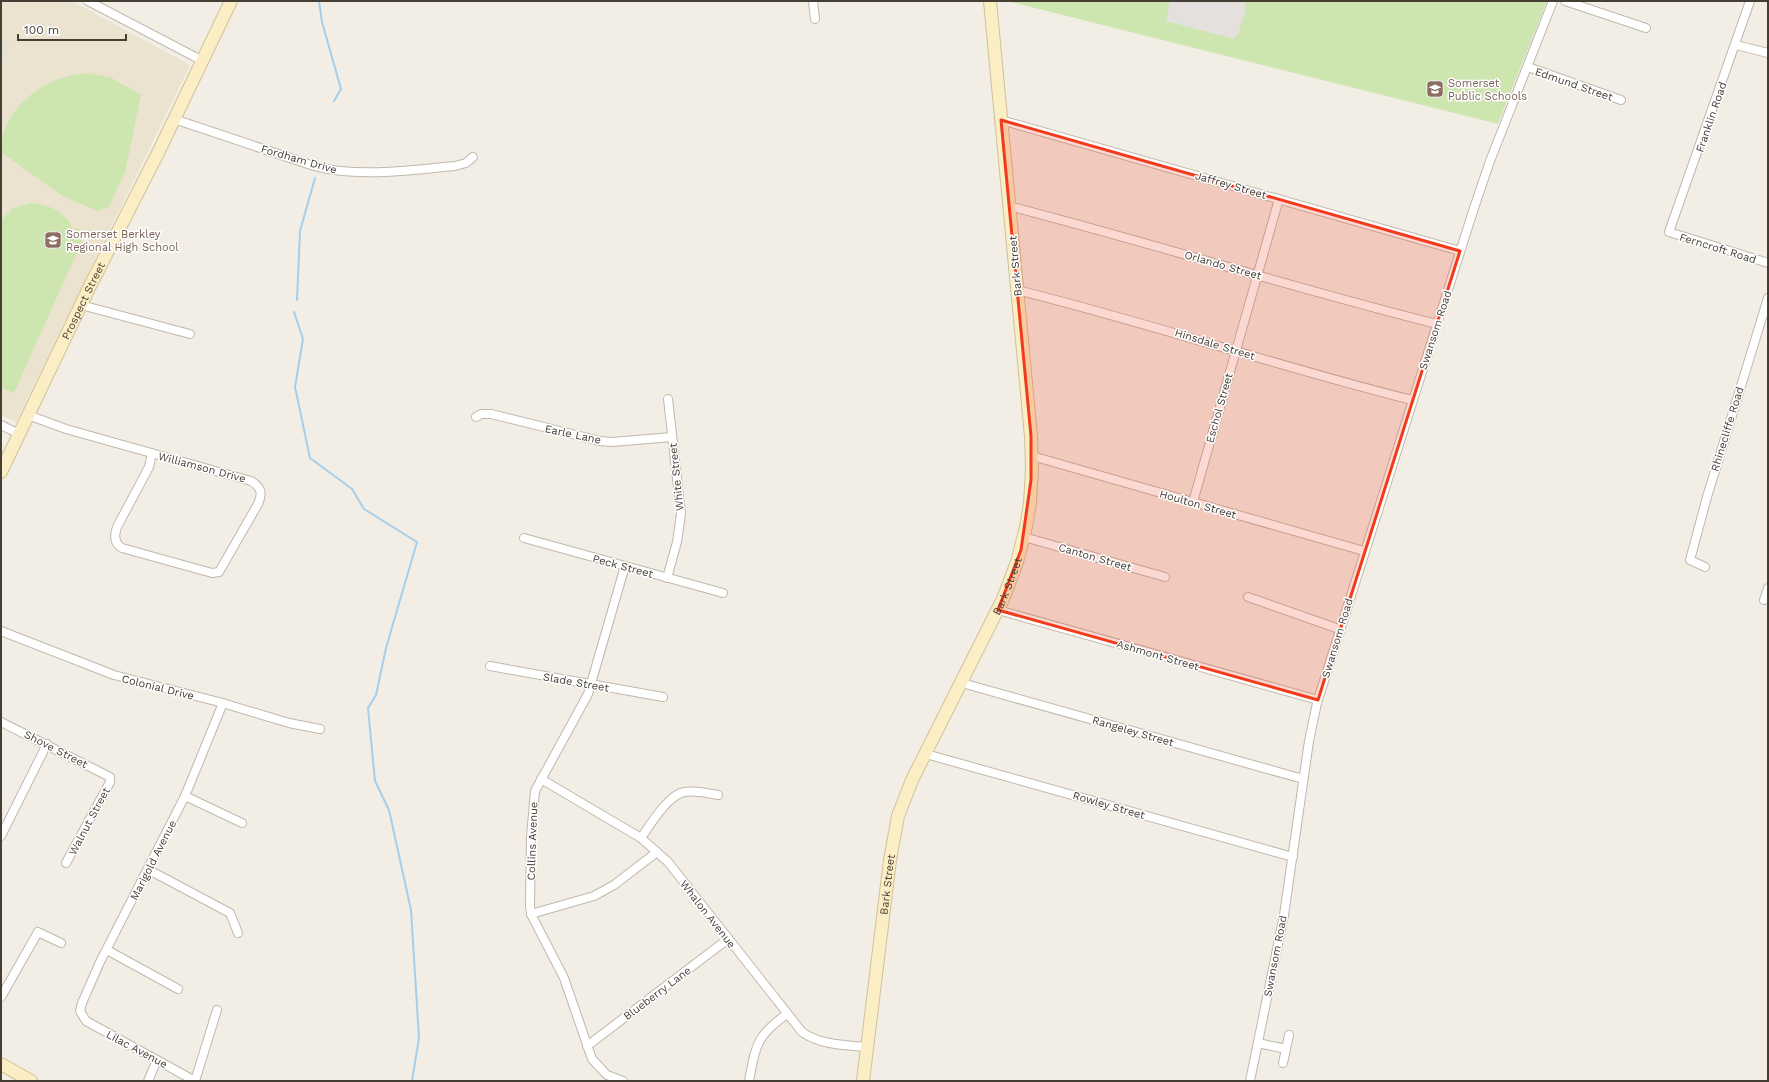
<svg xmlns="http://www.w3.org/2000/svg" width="1769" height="1082" font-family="'Work Sans',sans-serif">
<rect width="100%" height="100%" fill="#f2eee5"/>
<path fill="#ebe3cf" d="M 1,1 L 72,1 L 190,65 L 16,422 L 1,415 Z"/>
<g fill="#cde5af">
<path d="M 1007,1 L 1547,1 L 1498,124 Z"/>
<path d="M 85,73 L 110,77 L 141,95 L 125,172 L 109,207 L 98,211 L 64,197 L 1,152 C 1,107 45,77 85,73 Z"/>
<path d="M 30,203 C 49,204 67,212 74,232 L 76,228 L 86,232 L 14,393 L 2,388 L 3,384 L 1,384 L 1,220 L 13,208 Z"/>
</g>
<g fill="#e3e0dd">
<path d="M 1170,1 L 1238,1 L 1245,3 L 1245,13 L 1238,34 L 1234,39 L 1166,21 Z"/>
<path d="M 1,41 L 9,43 L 1,68 Z"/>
</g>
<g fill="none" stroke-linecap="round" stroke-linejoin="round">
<g stroke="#a3cfed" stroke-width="2">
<path d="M 319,1 L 322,22 L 341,89 L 334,101"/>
<path d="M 297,300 L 300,231 L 315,178"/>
<path d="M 294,312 L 303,339 L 295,387 L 310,458 L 352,489 L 364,509 L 417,542 L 386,648 L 376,695 L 368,708 L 375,781 L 389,810 L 411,910 L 419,1038 L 412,1081"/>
</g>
<defs>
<g id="street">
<path d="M 88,1 L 201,60"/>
<path d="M 813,1 L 815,19"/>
<path d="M 1565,1 L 1646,28"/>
<path d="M 1750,1 L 1669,232 L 1768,263"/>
<path d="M 1736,45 L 1768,53"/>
<path d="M 1528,67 L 1621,100"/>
<path d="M 174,119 L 314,166 C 359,178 408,170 455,166 L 466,163 L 473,157"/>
<path d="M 1001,120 L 1460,251"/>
<path d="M 1009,206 C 1152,243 1293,288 1437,324"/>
<path d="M 1017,290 C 1150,323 1280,367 1412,400"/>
<path d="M 81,305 L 190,334"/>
<path d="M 28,415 L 66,429 L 251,481 C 261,487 263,493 258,504 L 219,572 L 212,573 L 122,548 C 114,543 114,535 117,527 L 149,467 L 152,453"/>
<path d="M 476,417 L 481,414 L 491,414 L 600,441 L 612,442 L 672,437"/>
<path d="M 1,425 L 19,434"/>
<path d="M 1032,456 L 1364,551"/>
<path d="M 1193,502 L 1279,199"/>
<path d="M 1024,537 L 1165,577"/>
<path d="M 524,538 L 723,593"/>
<path d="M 1705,567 L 1690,560 L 1707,497 L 1768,298"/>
<path d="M 667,578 L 677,542 L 681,514 L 668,399"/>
<path d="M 1248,597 L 1339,629"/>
<path d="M 1764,600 L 1768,588"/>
<path d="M 998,610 L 1318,700"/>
<path d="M 1,631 L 114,675 L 219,702 L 289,723 L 320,729"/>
<path d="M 490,666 L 663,697"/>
<path d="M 962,683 L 1303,779"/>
<path d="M 1,722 L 110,777 L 110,782 L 66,863"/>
<path d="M 926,754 L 1293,857"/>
<path d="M 541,779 L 641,838 L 668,862 L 802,1032 C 820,1045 845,1045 867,1047"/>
<path d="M 185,796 L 242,823"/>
<path d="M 1,836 L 47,744"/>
<path d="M 641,838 C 650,825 668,795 684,792 C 694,790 708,793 718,795"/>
<path d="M 149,870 L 230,913 L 238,933"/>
<path d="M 531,914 L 594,896 L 614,885 L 657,852"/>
<path d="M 107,950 L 178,989"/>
<path d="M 1,997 L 38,932 L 61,943"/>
<path d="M 1258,1043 L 1286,1049"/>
<path d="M 587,1046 L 728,939"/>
<path d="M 1283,1063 L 1289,1035"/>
<path d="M 148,1081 L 157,1060"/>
<path d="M 195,1081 L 86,1021 L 80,1011 L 82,1003 L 100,962 L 185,796 L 223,703"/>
<path d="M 195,1081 L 217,1010"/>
<path d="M 623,1081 L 607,1075 L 592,1059 L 564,978 L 531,914 L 530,905 L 531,837 L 535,791 L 588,694 L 625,566"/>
<path d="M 749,1081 C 756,1045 756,1036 787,1014"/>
<path d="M 1250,1081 L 1284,915 L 1309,741 L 1317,703 L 1474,208 L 1490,161 L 1553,1"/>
</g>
<g id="secondary">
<path id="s1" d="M 1,472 L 89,288 L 159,151 L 231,1"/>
<path d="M 1,1064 L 31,1081"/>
<path id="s2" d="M 863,1081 L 890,860 L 898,816 L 912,780 L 1003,599 L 1017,562 L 1026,527 L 1030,503 L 1032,469 L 1031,436 L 990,1"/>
</g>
</defs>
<use href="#street" stroke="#c0b8ab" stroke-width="10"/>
<use href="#secondary" stroke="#d0c196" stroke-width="14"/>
<use href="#street" stroke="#fff" stroke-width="8"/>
<use href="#secondary" stroke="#fceec4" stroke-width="12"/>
</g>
<path fill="#f23b1c" fill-opacity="0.2" stroke="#f23b1c" stroke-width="3" stroke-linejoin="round" d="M 1001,120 L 1460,251 L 1318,700 L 998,610 L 1021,550 L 1031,480 L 1031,436 Z"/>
<defs>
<symbol id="school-square" viewBox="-11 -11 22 22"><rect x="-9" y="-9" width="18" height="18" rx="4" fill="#8d6e63" stroke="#fff"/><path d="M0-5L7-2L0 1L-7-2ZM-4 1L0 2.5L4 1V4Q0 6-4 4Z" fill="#fff"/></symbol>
</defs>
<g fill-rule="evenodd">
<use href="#school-square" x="1425" y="79" width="20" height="20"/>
<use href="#school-square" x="43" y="230" width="20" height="20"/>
</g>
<g text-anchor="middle" stroke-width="3" stroke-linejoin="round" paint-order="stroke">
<g font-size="11" fill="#785e54" stroke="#fff" text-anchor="start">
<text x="1448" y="87">Somerset<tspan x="1448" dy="13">Public Schools</tspan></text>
<text x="66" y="238">Somerset Berkley<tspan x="66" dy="13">Regional High School</tspan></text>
</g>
<g font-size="11" fill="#443e35" stroke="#fff">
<text transform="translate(1574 84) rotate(19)" y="4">Edmund Street</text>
<text transform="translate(1711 117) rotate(-71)" y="4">Franklin Road</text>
<text transform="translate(299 159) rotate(16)" y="4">Fordham Drive</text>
<text transform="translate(1231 185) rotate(16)" y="4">Jaffrey Street</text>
<text transform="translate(1718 248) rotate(17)" y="4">Ferncroft Road</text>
<text transform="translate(1223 265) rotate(16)" y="4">Orlando Street</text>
<text transform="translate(1015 266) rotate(-95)" y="4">Bark Street</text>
<text dy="4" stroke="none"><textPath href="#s1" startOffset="190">Prospect Street</textPath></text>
<text transform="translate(1435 330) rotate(-72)" y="4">Swansom Road</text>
<text transform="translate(1215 344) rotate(17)" y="4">Hinsdale Street</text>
<text transform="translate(1219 408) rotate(-74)" y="4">Eschol Street</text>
<text transform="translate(1727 429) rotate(-73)" y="4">Rhinecliffe Road</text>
<text transform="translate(573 434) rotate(12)" y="4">Earle Lane</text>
<text transform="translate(202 467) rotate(15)" y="4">Williamson Drive</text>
<text transform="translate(676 477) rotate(-96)" y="4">White Street</text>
<text transform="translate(1198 504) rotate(16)" y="4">Houlton Street</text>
<text transform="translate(1095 557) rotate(16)" y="4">Canton Street</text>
<text transform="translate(623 566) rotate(15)" y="4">Peck Street</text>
<text dy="4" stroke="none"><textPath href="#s2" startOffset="522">Bark Street</textPath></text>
<text transform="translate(1337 638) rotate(-73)" y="4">Swansom Road</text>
<text transform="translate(1158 655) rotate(16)" y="4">Ashmont Street</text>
<text transform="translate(576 682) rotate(10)" y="4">Slade Street</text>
<text transform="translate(158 687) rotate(14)" y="4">Colonial Drive</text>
<text transform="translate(1133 731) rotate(16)" y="4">Rangeley Street</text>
<text transform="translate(56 749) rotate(27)" y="4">Shove Street</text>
<text transform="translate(1109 805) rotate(16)" y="4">Rowley Street</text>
<text transform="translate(89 821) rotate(-62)" y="4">Walnut Street</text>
<text transform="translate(532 841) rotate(-88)" y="4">Collins Avenue</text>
<text transform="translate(153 860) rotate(-63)" y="4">Marigold Avenue</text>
<text dy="4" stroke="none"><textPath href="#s2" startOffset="198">Bark Street</textPath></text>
<text transform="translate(708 914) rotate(52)" y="4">Whalon Avenue</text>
<text transform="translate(1275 956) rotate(-79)" y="4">Swansom Road</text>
<text transform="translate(657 993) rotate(-37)" y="4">Blueberry Lane</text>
<text transform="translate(137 1049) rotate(28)" y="4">Lilac Avenue</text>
</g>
</g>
<rect width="1769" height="1082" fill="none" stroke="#443e35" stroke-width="4"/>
<path d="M18 34v6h108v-6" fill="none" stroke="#443e35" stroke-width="2"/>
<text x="24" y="34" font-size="12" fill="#443e35" stroke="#ffffff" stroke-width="3" paint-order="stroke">100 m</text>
</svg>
